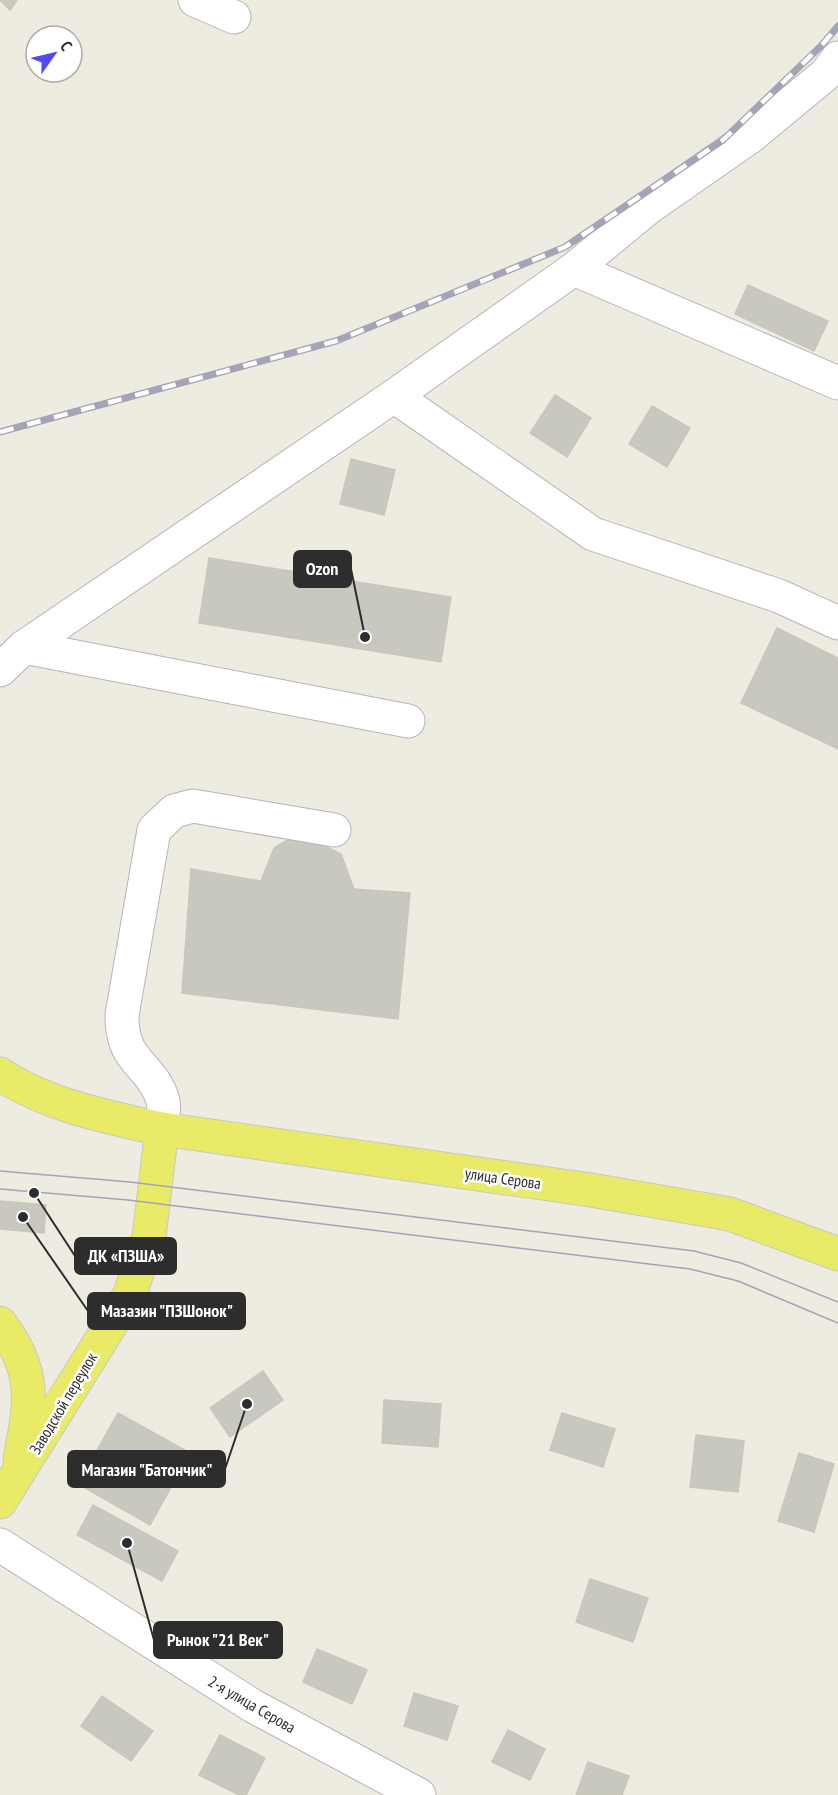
<svg xmlns="http://www.w3.org/2000/svg" width="838" height="1795" font-family="'PT Sans Narrow',sans-serif">
<rect width="100%" height="100%" fill="#eeebe1"/>
<g fill="#c9c8c0" stroke="#c9c7ba" stroke-width="1.5">
<path d="M 0,0 L 17,0 L 10,10 Z"/>
<path d="M 748,285 L 828,321 L 814,351 L 735,314 Z"/>
<path d="M 555,395 L 591,418 L 567,457 L 530,433 Z"/>
<path d="M 652,406 L 690,428 L 667,467 L 629,444 Z"/>
<path d="M 351,459 L 395,470 L 384,515 L 340,504 Z"/>
<path d="M 209,558 L 451,597 L 441,662 L 199,623 Z"/>
<path d="M 777,628 L 838,658 L 838,749 L 741,703 Z"/>
<path d="M 294,836 L 318,843 L 341,854 L 354,889 L 410,893 L 398,1019 L 182,993 L 191,869 L 261,881 L 274,848 Z"/>
<path d="M 0,1201 L 46,1205 L 44,1233 L 0,1229 Z"/>
<path d="M 263,1371 L 283,1400 L 230,1437 L 210,1408 Z"/>
<path d="M 384,1400 L 441,1404 L 438,1447 L 382,1443 Z"/>
<path d="M 118,1413 L 190,1453 L 150,1525 L 78,1484 Z"/>
<path d="M 562,1413 L 615,1429 L 603,1467 L 550,1450 Z"/>
<path d="M 696,1435 L 744,1441 L 738,1492 L 690,1487 Z"/>
<path d="M 799,1453 L 834,1464 L 814,1532 L 778,1521 Z"/>
<path d="M 93,1505 L 178,1551 L 162,1581 L 77,1535 Z"/>
<path d="M 590,1579 L 648,1598 L 633,1642 L 576,1622 Z"/>
<path d="M 317,1649 L 367,1670 L 352,1704 L 303,1682 Z"/>
<path d="M 414,1693 L 458,1706 L 447,1740 L 404,1726 Z"/>
<path d="M 102,1696 L 153,1731 L 131,1761 L 81,1726 Z"/>
<path d="M 508,1730 L 545,1749 L 530,1780 L 492,1762 Z"/>
<path d="M 220,1735 L 265,1758 L 246,1795 L 239,1795 L 199,1775 Z"/>
<path d="M 588,1762 L 629,1776 L 622,1795 L 576,1795 Z"/>
</g>
<g fill="none" stroke-linecap="round" stroke-linejoin="round">
<defs>
<g id="minor">
<path d="M 195,0 L 234,17"/>
<path d="M 574,269 L 838,383"/>
<path d="M 394,396 L 593,534 L 779,596 L 838,623"/>
<path d="M 24,647 L 394,396 L 574,269 L 648,208 L 750,137 L 826,74 L 838,58"/>
<path d="M 0,670 L 24,647 L 408,721"/>
<path d="M 162,1129 C 162,1120 165,1109 163,1101 C 152,1063 121,1064 122,1015 L 154,830 L 174,811 L 193,806 L 334,830"/>
<path d="M 0,1545 L 253,1706 L 419,1795"/>
</g>
<g id="major">
<path d="M 0,1074 C 47,1105 107,1117 162,1129 L 591,1190 L 730,1214 L 838,1254"/>
<path d="M 0,1323 C 37,1372 31,1402 20,1459"/>
<path d="M 0,1502 L 130,1294 L 149,1237 L 162,1129"/>
</g>
</defs>
<use href="#minor" stroke="#b4b4bf" stroke-width="35"/>
<use href="#major" stroke="#c8c8c8" stroke-width="35"/>
<use href="#minor" stroke="#fff" stroke-width="33"/>
<use href="#major" stroke="#eaea69" stroke-width="33"/>
<g stroke="#a5a3b6" stroke-width="1.5">
<path d="M 0,1171 L 130,1182 L 694,1251 L 741,1263 L 838,1302"/>
<path d="M 0,1189 L 128,1200 L 690,1269 L 738,1281 L 838,1323"/>
</g>
<defs>
<path id="rail" d="M 0,432 L 336,341 L 565,247 L 723,140 L 821,46 L 838,26"/>
</defs>
<use href="#rail" stroke="#a5a3b6" stroke-width="7"/>
<use href="#rail" stroke="#fff" stroke-width="4.5" stroke-dasharray="14" stroke-linecap="butt"/>
</g>
<g text-anchor="middle" stroke-width="5" stroke-linejoin="round" paint-order="stroke">
<g font-size="16" fill="#2d2d2d" stroke="#fff">
<text transform="translate(503 1178) rotate(8)" y="6">улица Серова</text>
<text transform="translate(63 1403) rotate(-59)" y="6">Заводской переулок</text>
<text transform="translate(252 1704) rotate(30)" y="6">2-я улица Серова</text>
</g>
</g>
<path fill="none" stroke="#2d2d2d" stroke-width="2" d="M365 637L351 569M34 1193L75 1256M23 1217L88 1311M247 1404L225 1469M127 1543L154 1640"/>
<g fill="#2d2d2d" stroke="#fff" stroke-width="2">
<circle cx="365" cy="637" r="6"/>
<circle cx="34" cy="1193" r="6"/>
<circle cx="23" cy="1217" r="6"/>
<circle cx="247" cy="1404" r="6"/>
<circle cx="127" cy="1543" r="6"/>
</g>
<g fill="#2d2d2d" stroke="#2d2d2d" stroke-width="2">
<rect x="294" y="551" width="57" height="36" rx="6"/>
<rect x="75" y="1238" width="101" height="36" rx="6"/>
<rect x="88" y="1293" width="157" height="36" rx="6"/>
<rect x="68" y="1451" width="157" height="36" rx="6"/>
<rect x="154" y="1622" width="128" height="36" rx="6"/>
</g>
<g font-size="18" text-anchor="middle" font-weight="bold" fill="#fff">
<text x="322" y="575">Ozon</text>
<text x="126" y="1262">ДК «ПЗША»</text>
<text x="167" y="1317">Мазазин "ПЗШонок"</text>
<text x="147" y="1476">Магазин "Батончик"</text>
<text x="218" y="1646">Рынок "21 Век"</text>
</g>
<g transform="translate(54 54) rotate(56)"><circle r="28" fill="#ffffff" stroke="#ababab" stroke-width="1.5"/>
<path d="M0-4.5L10 22L0 15L-10 22Z" fill="#524af1"/>
<text y="-9" font-size="16" font-weight="bold" text-anchor="middle" fill="#2d2d2d">С</text>
</g>
</svg>
